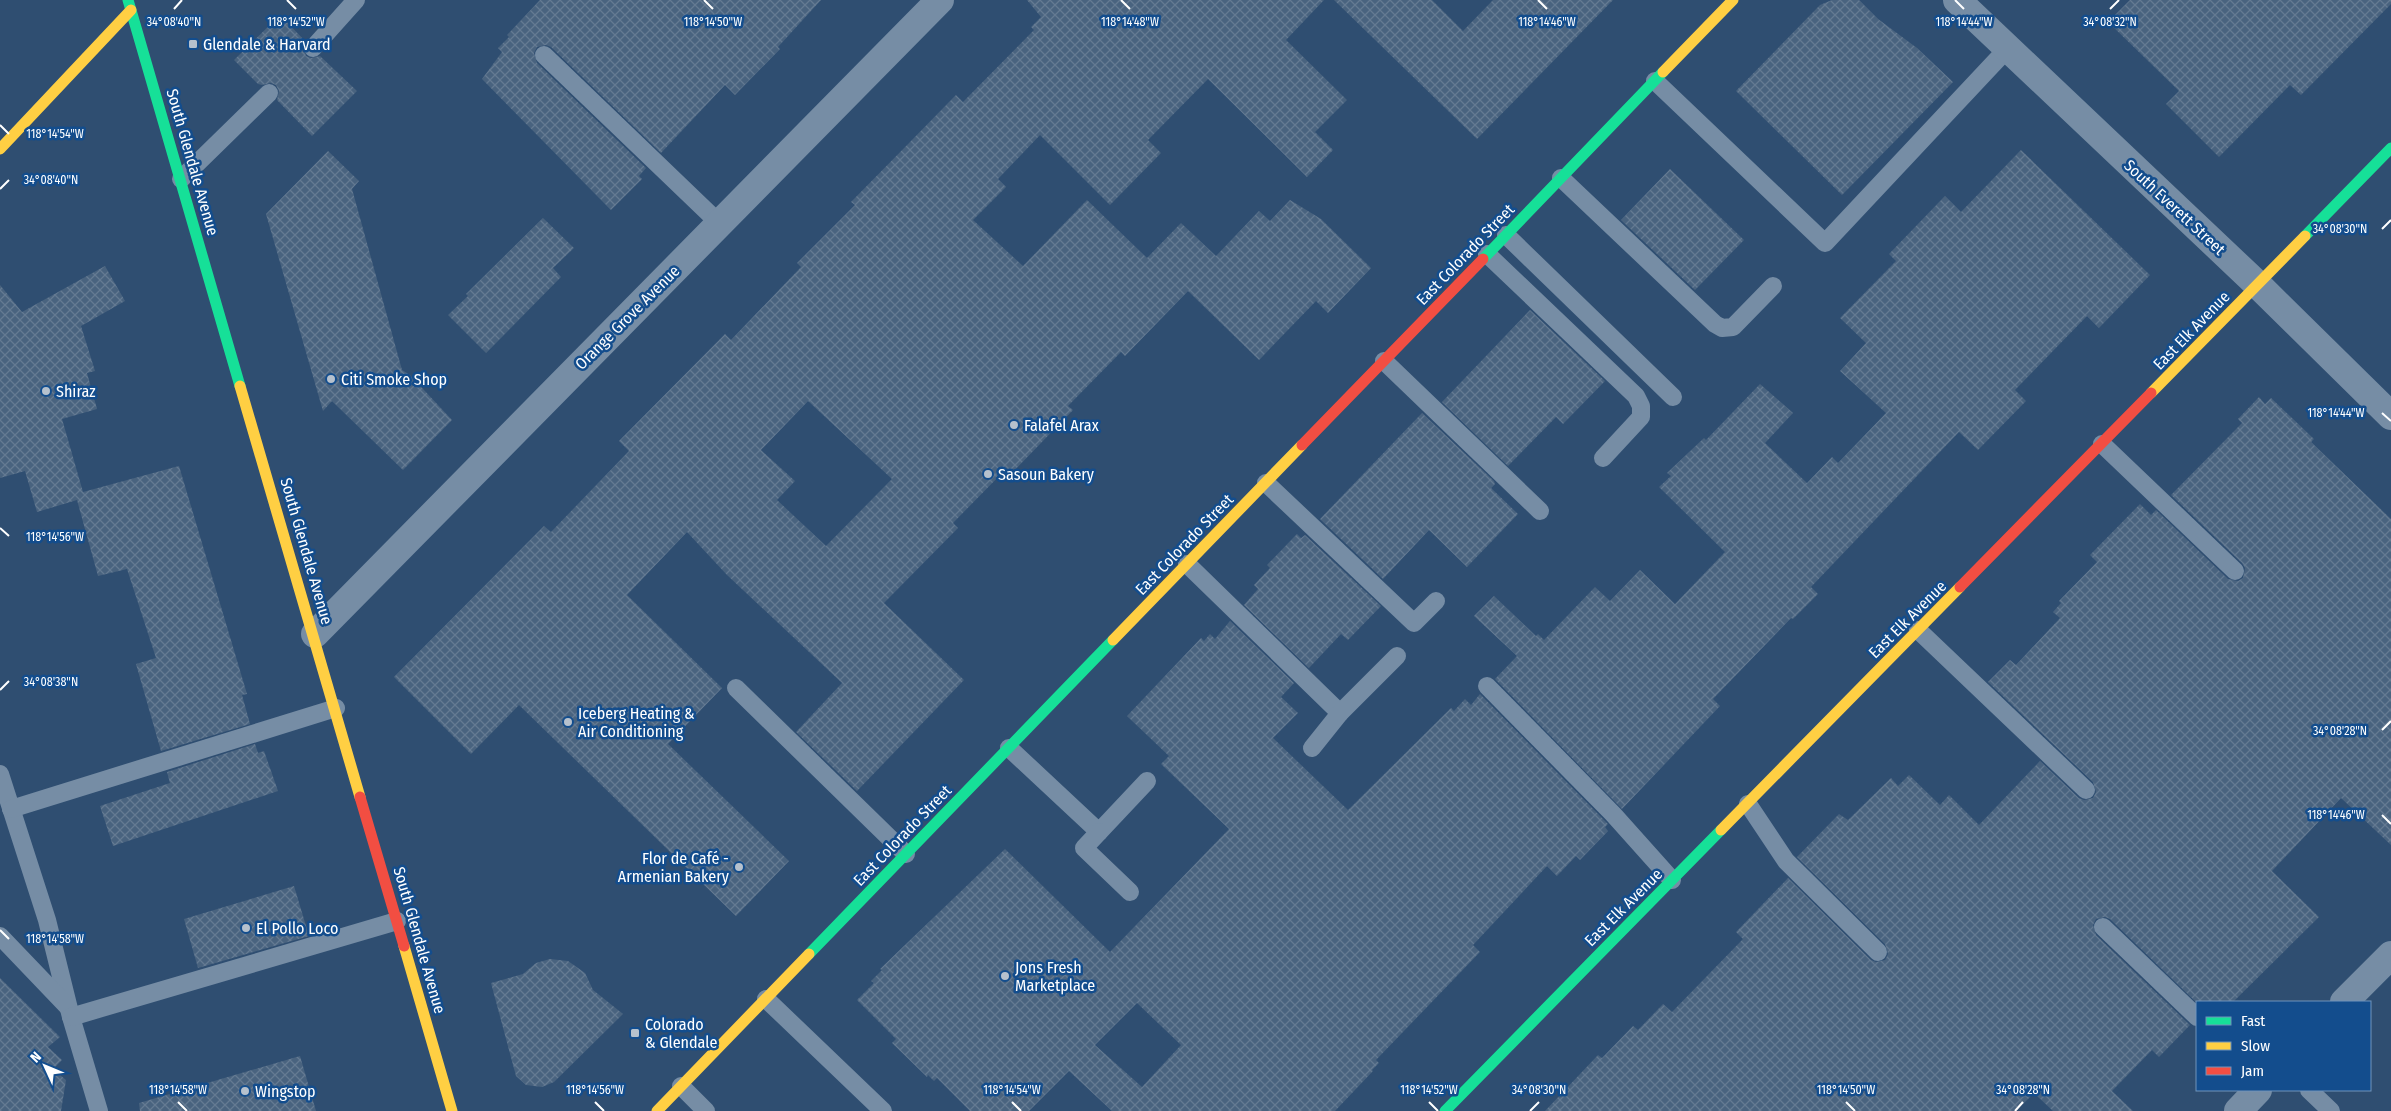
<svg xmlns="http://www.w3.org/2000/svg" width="2391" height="1111" font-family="'Fira Sans Condensed',sans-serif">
<defs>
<pattern id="building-cross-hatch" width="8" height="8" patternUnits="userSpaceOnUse" patternTransform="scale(1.25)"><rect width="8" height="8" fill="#49637f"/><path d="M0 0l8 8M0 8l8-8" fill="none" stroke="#647a92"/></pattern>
</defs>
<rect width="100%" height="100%" fill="#2f4e71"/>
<g fill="url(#building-cross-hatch)" fill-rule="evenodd">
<path d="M 540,0 L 821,0 L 778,47 L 780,49 L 735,95 L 725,85 L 661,153 L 551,47 L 546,45 L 537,47 L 534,53 L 537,63 L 646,168 L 639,176 L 642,179 L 611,210 L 482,79 L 502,52 L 498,48 L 509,37 L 507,35 Z"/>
<path d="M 1027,0 L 1324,0 L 1286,40 L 1347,100 L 1315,132 L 1333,150 L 1307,177 L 1208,79 L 1148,140 L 1161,153 L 1110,205 L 1040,135 L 998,179 L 1006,187 L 973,220 L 1023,266 L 1087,200 L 1147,258 L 1181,223 L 1216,256 L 1259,211 L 1270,221 L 1290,200 L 1321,219 L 1371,268 L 1328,313 L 1316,301 L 1259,360 L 1188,291 L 1125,356 L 1121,352 L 1068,406 L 1073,410 L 1011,474 L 1006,469 L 953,523 L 958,528 L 884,603 L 964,680 L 857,791 L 796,732 L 842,683 L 727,575 L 687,532 L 627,595 L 722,688 L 668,744 L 789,861 L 736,916 L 519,705 L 471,754 L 394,677 L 544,526 L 551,532 L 629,451 L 619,441 L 725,334 L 731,340 L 801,267 L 797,263 L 855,205 L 851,202 L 910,142 L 956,95 L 963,102 L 1034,30 L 1031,27 L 1041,17 ZM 808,401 L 892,479 L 826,546 L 777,500 L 795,481 L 761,450 Z"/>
<path d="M 1334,0 L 1432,0 L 1463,31 L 1493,0 L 1613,0 L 1477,139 Z"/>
<path d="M 1832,0 L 1859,0 L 1878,19 L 1917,48 L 1953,82 L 1842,195 L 1736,91 L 1820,5 Z"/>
<path d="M 2130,0 L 2391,0 L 2391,4 L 2301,95 L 2290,85 L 2219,157 L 2166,104 L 2179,91 L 2108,22 Z"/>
<path d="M 280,15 L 305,41 L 303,46 L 306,56 L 311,58 L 320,56 L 357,91 L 312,136 L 277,100 L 279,91 L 276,85 L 271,83 L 262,85 L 258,84 L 234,60 Z"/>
<path d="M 2021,150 L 2150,275 L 2099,328 L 2087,316 L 2015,390 L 2026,401 L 1978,450 L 1959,432 L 1811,587 L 1818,594 L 1793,619 L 1791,618 L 1713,699 L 1720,706 L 1622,809 L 1495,679 L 1517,656 L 1474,616 L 1494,596 L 1536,636 L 1538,634 L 1544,640 L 1595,587 L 1610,601 L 1640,570 L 1675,604 L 1725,552 L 1659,487 L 1671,476 L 1667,473 L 1704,438 L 1706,440 L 1760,384 L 1793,413 L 1765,443 L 1807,483 L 1832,457 L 1838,463 L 1886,413 L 1840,371 L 1866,343 L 1840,318 L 1896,261 L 1889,254 L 1945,196 L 1961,212 Z"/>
<path d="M 328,151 L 359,181 L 352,189 L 402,370 L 410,375 L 452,420 L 403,470 L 332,401 L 323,411 L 266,214 Z"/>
<path d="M 1670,169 L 1744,240 L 1695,290 L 1621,220 Z"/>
<path d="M 543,218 L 574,248 L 553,268 L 561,277 L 486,353 L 448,315 L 468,296 L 466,294 Z"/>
<path d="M 105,266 L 125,301 L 81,326 L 95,371 L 87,373 L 97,409 L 62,419 L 83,492 L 179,466 L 247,694 L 242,695 L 250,724 L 161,751 L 136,664 L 156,658 L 127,569 L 98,576 L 77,500 L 37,512 L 25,471 L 0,478 L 0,285 L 22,312 Z"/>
<path d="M 1530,310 L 1605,381 L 1563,424 L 1556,417 L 1508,466 L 1442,402 Z"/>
<path d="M 2259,397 L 2265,404 L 2271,398 L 2314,439 L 2311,442 L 2391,519 L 2391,845 L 2341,798 L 2272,871 L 2319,917 L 2233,1002 L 2197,1003 L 2110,919 L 2105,917 L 2096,919 L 2093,925 L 2096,935 L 2190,1025 L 2159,1057 L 2152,1050 L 2112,1091 L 2133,1111 L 2053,1111 L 2034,1093 L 2016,1111 L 1545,1111 L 1598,1055 L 1602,1058 L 1633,1026 L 1638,1030 L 1663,1004 L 1672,1012 L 1743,939 L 1736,932 L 1788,878 L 1871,960 L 1876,962 L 1885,960 L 1888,954 L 1885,944 L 1797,857 L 1839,814 L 1848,820 L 1891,778 L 1898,786 L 1909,775 L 1940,805 L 1949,795 L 1979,825 L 2040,761 L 2079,798 L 2084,800 L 2093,798 L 2096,792 L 2093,782 L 1988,682 L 2010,660 L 2016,665 L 2060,618 L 2053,612 L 2061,603 L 2059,601 L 2097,562 L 2090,555 L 2140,504 L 2151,515 L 2156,510 L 2228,579 L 2238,581 L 2243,578 L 2245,568 L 2242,563 L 2171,495 L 2242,423 L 2238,419 Z"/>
<path d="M 1422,413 L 1494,481 L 1495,484 L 1491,488 L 1518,514 L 1467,567 L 1429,530 L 1383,579 L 1320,519 Z"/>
<path d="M 1297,534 L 1301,538 L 1305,535 L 1381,606 L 1348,640 L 1341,634 L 1309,668 L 1244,605 L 1258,589 L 1254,585 L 1270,568 L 1267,565 Z"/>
<path d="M 1230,621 L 1294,683 L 1281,697 L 1298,713 L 1273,738 L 1348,810 L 1451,708 L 1454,711 L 1465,699 L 1471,705 L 1480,694 L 1605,821 L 1608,824 L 1605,827 L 1608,831 L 1580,860 L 1576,856 L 1557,876 L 1547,866 L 1473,945 L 1480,952 L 1376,1060 L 1379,1063 L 1372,1070 L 1373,1071 L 1335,1111 L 1112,1111 L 1069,1071 L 1029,1111 L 970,1111 L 937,1078 L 934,1081 L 928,1075 L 927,1077 L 892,1043 L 896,1039 L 857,1000 L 874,983 L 871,981 L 882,970 L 880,969 L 1005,849 L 1110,952 L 1229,829 L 1161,764 L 1169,756 L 1127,716 L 1201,638 L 1204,641 L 1210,634 L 1215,639 ZM 1137,1003 L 1181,1045 L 1142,1087 L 1095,1045 Z"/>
<path d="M 255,744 L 258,753 L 264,751 L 278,791 L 113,846 L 100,806 L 170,783 L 167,772 Z"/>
<path d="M 294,886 L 309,936 L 198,968 L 184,919 Z"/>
<path d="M 550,959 L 568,961 L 585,973 L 593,990 L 623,1014 L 554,1082 L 542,1087 L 526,1085 L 516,1076 L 491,983 L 523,974 L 536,963 Z"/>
<path d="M 0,978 L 60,1037 L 48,1047 L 62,1060 L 53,1069 L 66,1080 L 61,1111 L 0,1111 Z"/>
<path d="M 300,1056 L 316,1111 L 140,1111 L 139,1103 Z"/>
</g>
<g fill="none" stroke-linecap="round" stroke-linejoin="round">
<g stroke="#768da5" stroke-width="18">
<path d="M 313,48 L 356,0"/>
<path d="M 544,55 L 720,224"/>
<path d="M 1655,81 L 1825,243 L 2008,48"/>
<path d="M 1561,178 L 1715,324 L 1722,328 L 1733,327 L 1773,286"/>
<path d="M 181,179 L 269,93"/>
<path d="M 1506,235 L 1673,397"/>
<path d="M 1487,254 L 1636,396 L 1641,406 L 1641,417 L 1603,458"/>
<path d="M 1384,361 L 1540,511"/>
<path d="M 2102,444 L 2235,571"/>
<path d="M 1266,483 L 1414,623 L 1436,601"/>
<path d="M 1187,564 L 1340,713"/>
<path d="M 1918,630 L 2086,790"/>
<path d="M 1487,686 L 1613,814 L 1672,880"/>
<path d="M 736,688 L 906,854"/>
<path d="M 1009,748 L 1099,832 L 1147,781"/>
<path d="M 1312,748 L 1340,713 L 1397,656"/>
<path d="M 0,774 L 47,920 L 71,1017 L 99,1111"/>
<path d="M 1748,804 L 1786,861 L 1878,952"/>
<path d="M 11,809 L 336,708"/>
<path d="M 1099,832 L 1084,848 L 1130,892"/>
<path d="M 2103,927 L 2197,1017"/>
<path d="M 0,936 L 67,1006"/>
<path d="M 766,999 L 883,1111"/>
<path d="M 71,1017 L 397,921"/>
<path d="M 681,1086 L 706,1111"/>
<path d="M 2309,1090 L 2331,1111"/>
</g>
<g stroke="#768da5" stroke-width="28">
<path d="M 1957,0 L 2258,285 L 2391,416"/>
<path d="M 315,634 L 940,0"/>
<path d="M 2344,1002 L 2391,955"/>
<path d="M 2238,1111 L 2258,1090"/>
</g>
<g stroke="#16e098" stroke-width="11">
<path d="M 128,0 L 240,386"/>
<path d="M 2305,236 L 2391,148"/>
<path d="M 1483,259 L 1663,72"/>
<path d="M 809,954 L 1113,640"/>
<path d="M 1445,1111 L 1721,830"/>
</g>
<g stroke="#ffcf43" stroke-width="11">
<path d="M 1663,72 L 1733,0"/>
<path d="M 0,149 L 131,10"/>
<path d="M 240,386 L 360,797"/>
<path d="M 2151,393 L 2305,236"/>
<path d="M 1113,640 L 1302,445"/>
<path d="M 1721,830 L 1960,587"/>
<path d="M 404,946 L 452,1111"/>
<path d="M 657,1111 L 809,954"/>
</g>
<g stroke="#f24e42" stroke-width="11">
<path d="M 1302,445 L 1483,259"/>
<path d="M 1960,587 L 2151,393"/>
<path d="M 360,797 L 404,946"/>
</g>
</g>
<path fill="none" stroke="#fff" stroke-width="2" d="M 287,0 L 296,9M 704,0 L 713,9M 1121,0 L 1130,9M 1538,0 L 1547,9M 1955,0 L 1964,9M 174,9 L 182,0M 2110,9 L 2119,0M 0,125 L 9,134M 0,189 L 9,180M 2382,229 L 2391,220M 2382,413 L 2391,421M 0,528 L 9,536M 0,690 L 9,681M 2382,730 L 2391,721M 2382,815 L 2391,824M 0,930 L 9,939M 178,1102 L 187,1111M 595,1102 L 604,1111M 1012,1102 L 1021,1111M 1429,1102 L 1438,1111M 1846,1102 L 1855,1111M 1530,1111 L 1539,1102M 2015,1111 L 2023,1102"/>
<g fill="#b6c1cd" stroke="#134d8d" stroke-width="2">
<rect x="188" y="39" width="10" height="10" rx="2.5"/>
<circle cx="331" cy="379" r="5"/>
<circle cx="46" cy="391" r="5"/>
<circle cx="1014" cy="425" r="5"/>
<circle cx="988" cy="474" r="5"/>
<circle cx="568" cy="722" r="5"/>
<circle cx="739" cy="867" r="5"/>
<circle cx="246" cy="928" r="5"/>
<circle cx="1005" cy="976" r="5"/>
<rect x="630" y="1028" width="10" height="10" rx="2.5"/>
<circle cx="245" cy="1091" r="5"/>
</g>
<g text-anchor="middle" stroke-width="5" stroke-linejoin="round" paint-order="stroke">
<g font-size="16" fill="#fff" stroke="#134d8d" text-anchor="start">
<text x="203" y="50">Glendale &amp; Harvard</text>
<text x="341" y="385">Citi Smoke Shop</text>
<text x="56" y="397">Shiraz</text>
<text x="1024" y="431">Falafel Arax</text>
<text x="998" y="480">Sasoun Bakery</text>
<text x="578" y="719">Iceberg Heating &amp;<tspan x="578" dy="18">Air Conditioning</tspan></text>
<text x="729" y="864" text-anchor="end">Flor de Café -<tspan x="729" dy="18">Armenian Bakery</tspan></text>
<text x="256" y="934">El Pollo Loco</text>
<text x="1015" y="973">Jons Fresh<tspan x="1015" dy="18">Marketplace</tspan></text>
<text x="645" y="1030">Colorado<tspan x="645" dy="18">&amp; Glendale</tspan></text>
<text x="255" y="1097">Wingstop</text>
</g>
<g font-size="16" fill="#fff" stroke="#134d8d">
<text transform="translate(193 162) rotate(74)" y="6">South Glendale Avenue</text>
<text transform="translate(2175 207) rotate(43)" y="6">South Everett Street</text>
<text transform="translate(1465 254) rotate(-46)" y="6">East Colorado Street</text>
<text transform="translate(627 317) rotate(-45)" y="6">Orange Grove Avenue</text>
<text transform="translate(2191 330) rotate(-46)" y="6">East Elk Avenue</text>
<text transform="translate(1184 544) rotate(-46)" y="6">East Colorado Street</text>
<text transform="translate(307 551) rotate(74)" y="6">South Glendale Avenue</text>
<text transform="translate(1907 619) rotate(-45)" y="6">East Elk Avenue</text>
<text transform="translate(902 835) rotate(-46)" y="6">East Colorado Street</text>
<text transform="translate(1623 907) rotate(-45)" y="6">East Elk Avenue</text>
<text transform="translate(420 940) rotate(74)" y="6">South Glendale Avenue</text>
</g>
</g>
<g font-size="12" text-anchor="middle" fill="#fff" stroke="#134d8d" stroke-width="5" stroke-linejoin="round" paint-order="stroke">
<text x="296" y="26">118°14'52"W</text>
<text x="713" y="26">118°14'50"W</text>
<text x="1130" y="26">118°14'48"W</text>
<text x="1547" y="26">118°14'46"W</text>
<text x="1964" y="26">118°14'44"W</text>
<text x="174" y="26">34°08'40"N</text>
<text x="2110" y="26">34°08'32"N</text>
<text x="55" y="138">118°14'54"W</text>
<text x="51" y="184">34°08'40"N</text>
<text x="2340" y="233">34°08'30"N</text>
<text x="2336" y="417">118°14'44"W</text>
<text x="55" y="541">118°14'56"W</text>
<text x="51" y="686">34°08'38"N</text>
<text x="2340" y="735">34°08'28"N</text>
<text x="2336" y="819">118°14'46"W</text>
<text x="55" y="943">118°14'58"W</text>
<text x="1539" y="1094">34°08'30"N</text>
<text x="2023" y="1094">34°08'28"N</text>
<text x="178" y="1094">118°14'58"W</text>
<text x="595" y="1094">118°14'56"W</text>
<text x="1012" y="1094">118°14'54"W</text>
<text x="1429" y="1094">118°14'52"W</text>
<text x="1846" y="1094">118°14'50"W</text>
</g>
<rect x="2196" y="1001" width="175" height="90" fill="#134d8d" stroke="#7194bb"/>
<rect x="2206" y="1017" width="25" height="8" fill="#16e098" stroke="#7194bb"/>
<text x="2241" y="1026" font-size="15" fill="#ffffff">Fast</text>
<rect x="2206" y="1042" width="25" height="8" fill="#ffcf43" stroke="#7194bb"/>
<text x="2241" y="1051" font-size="15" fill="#ffffff">Slow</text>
<rect x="2206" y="1067" width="25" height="8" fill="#f24e42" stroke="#7194bb"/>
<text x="2241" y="1076" font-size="15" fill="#ffffff">Jam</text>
<g transform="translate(45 1066) rotate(314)" stroke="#134d8d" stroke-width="4" paint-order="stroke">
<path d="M0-4L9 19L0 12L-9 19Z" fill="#ffffff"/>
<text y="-8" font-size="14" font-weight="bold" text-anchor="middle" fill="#ffffff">N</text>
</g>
</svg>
